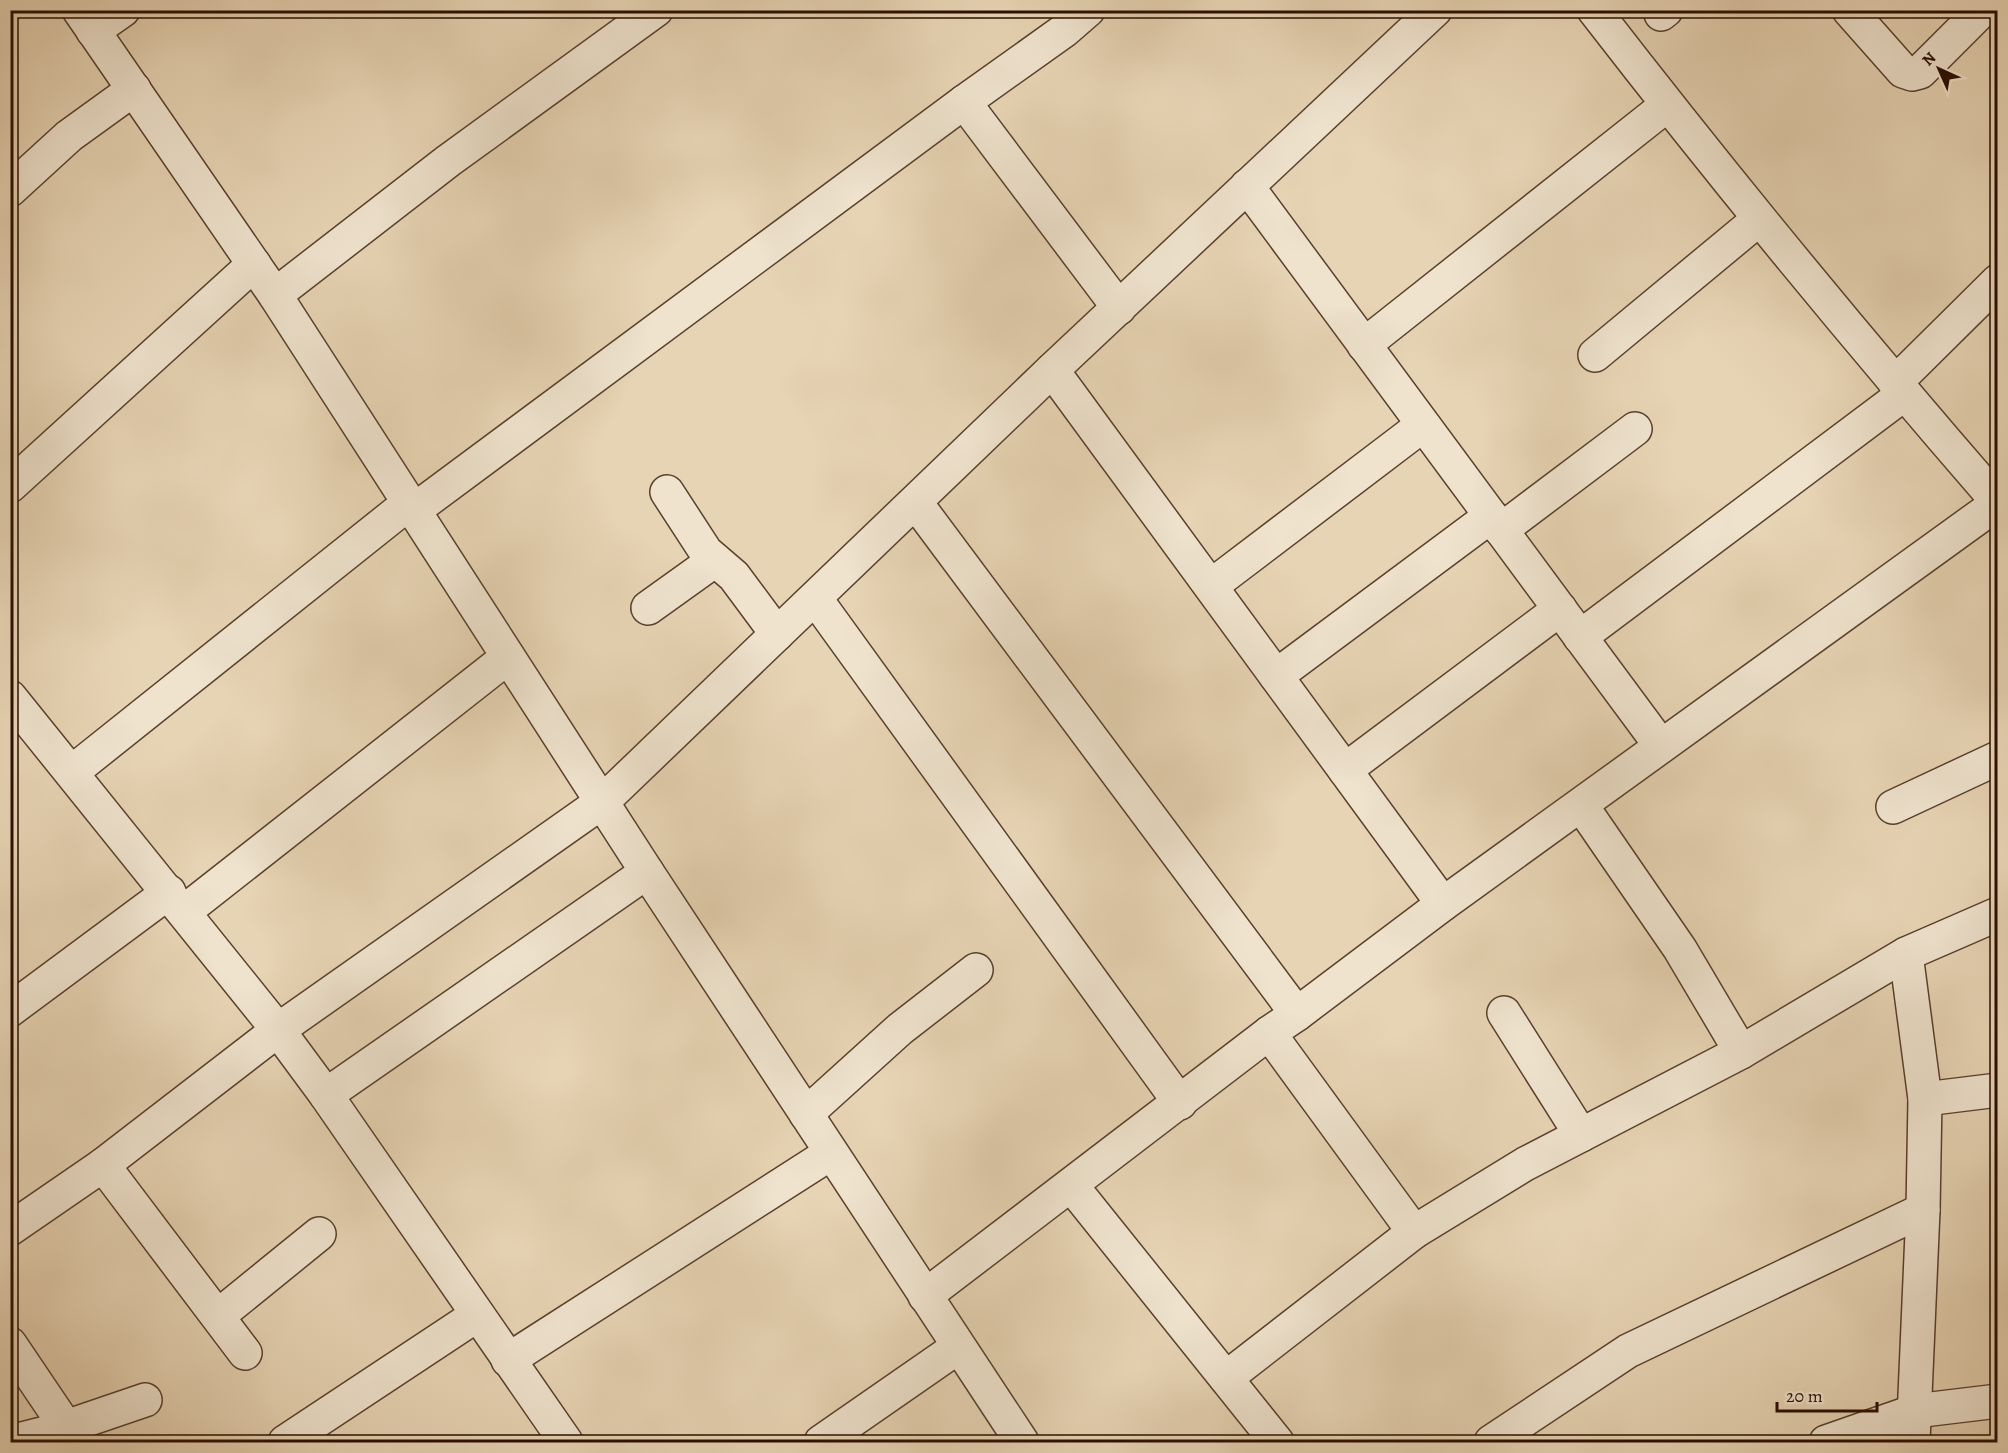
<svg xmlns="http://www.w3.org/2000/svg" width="2008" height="1453" font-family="Alegreya,serif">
<rect width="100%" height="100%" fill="#e7d4b4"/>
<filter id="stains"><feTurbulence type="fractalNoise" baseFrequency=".00333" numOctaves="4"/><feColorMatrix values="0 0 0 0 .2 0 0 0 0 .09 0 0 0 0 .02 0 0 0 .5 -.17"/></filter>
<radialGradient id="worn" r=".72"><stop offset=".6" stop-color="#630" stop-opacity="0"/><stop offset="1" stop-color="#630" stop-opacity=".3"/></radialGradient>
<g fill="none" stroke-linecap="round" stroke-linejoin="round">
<defs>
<g id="minor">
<path d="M 79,10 L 275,295 L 647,872 L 1022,1442"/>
<path d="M 1594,10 C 1724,178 1859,342 1998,502"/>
<path d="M 1849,10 L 1903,71 L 1912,74 L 1920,72 L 1982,10"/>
<path d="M 1661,14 L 1666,10"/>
<path d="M 93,31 L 123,10"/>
<path d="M 964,102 L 1119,308"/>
<path d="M 1247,186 L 1661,746"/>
<path d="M 10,190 L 69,136 L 134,89"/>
<path d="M 275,295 L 448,161 L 656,10"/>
<path d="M 1364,345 L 1667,105"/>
<path d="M 1595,355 L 1759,219"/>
<path d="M 1052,370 L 1443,904"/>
<path d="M 1895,383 L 1998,281"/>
<path d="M 10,486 L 254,264"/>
<path d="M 667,492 L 706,552 L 734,576 L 777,634"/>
<path d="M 916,503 L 1297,1014"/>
<path d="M 413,511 L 964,102 L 1065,30 L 1088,10"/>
<path d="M 1501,530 L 1635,429"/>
<path d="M 1211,586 L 1423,425"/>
<path d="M 815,598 L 1180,1103"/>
<path d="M 648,608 L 715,560"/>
<path d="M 1580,637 L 1904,394"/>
<path d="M 1276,676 L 1491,516"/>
<path d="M 10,697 L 278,1030 L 326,1095 L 566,1442"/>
<path d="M 1345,770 L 1560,609"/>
<path d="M 72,772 L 409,503"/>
<path d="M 1581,805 L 1680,949 L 1741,1052"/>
<path d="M 1893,807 L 1998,758"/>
<path d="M 185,911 L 508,657"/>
<path d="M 1906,954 L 1925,1099 L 1923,1210 L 1913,1442"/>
<path d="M 10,1010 L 169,892"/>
<path d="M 1504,1013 L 1581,1135"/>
<path d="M 1269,1033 L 1414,1232"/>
<path d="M 326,1095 L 647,872"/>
<path d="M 1925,1099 L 1998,1090"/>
<path d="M 806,1114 L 900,1029 L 976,970"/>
<path d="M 103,1165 L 245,1353"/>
<path d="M 1071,1185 L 1277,1442"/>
<path d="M 10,1229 L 103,1165 L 278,1030 L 602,802 L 1052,370 L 1435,10"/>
<path d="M 925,1296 L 1269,1033 L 1297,1014 L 1443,904 L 1998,503"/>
<path d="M 218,1316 L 319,1234"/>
<path d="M 10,1344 L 66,1427"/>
<path d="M 508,1360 L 831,1153"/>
<path d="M 1226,1378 L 1414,1232 L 1525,1164 L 1741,1052 L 1906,954 L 1998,914"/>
<path d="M 10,1442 L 54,1431 L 145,1400"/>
<path d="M 285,1442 L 477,1315"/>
<path d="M 821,1442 L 958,1347"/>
<path d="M 1491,1442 L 1628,1351 L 1923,1210"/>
<path d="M 1826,1442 L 1915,1411 L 1998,1401"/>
</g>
</defs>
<use href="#minor" stroke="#59402d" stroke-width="36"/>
<use href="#minor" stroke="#efe3ce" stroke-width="33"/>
</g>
<rect width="2008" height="1453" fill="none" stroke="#e7d4b4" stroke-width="36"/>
<rect x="12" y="12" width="1984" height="1429" fill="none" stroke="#2a0e00" stroke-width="3"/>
<rect x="18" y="18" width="1972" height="1417" fill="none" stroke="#2a0e00" stroke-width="1.5"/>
<g transform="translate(1939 69) rotate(315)" stroke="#efe3ce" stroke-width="4.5" paint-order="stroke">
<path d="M0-4.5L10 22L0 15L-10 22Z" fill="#2a0e00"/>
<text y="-9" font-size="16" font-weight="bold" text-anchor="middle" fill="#2a0e00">N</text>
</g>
<path d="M1777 1402v9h100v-9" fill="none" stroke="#2a0e00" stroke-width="3"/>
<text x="1786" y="1402" font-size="18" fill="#2a0e00" stroke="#efe3ce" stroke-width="4.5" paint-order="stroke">20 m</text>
<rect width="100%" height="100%" filter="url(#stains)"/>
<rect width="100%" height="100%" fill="url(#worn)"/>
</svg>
